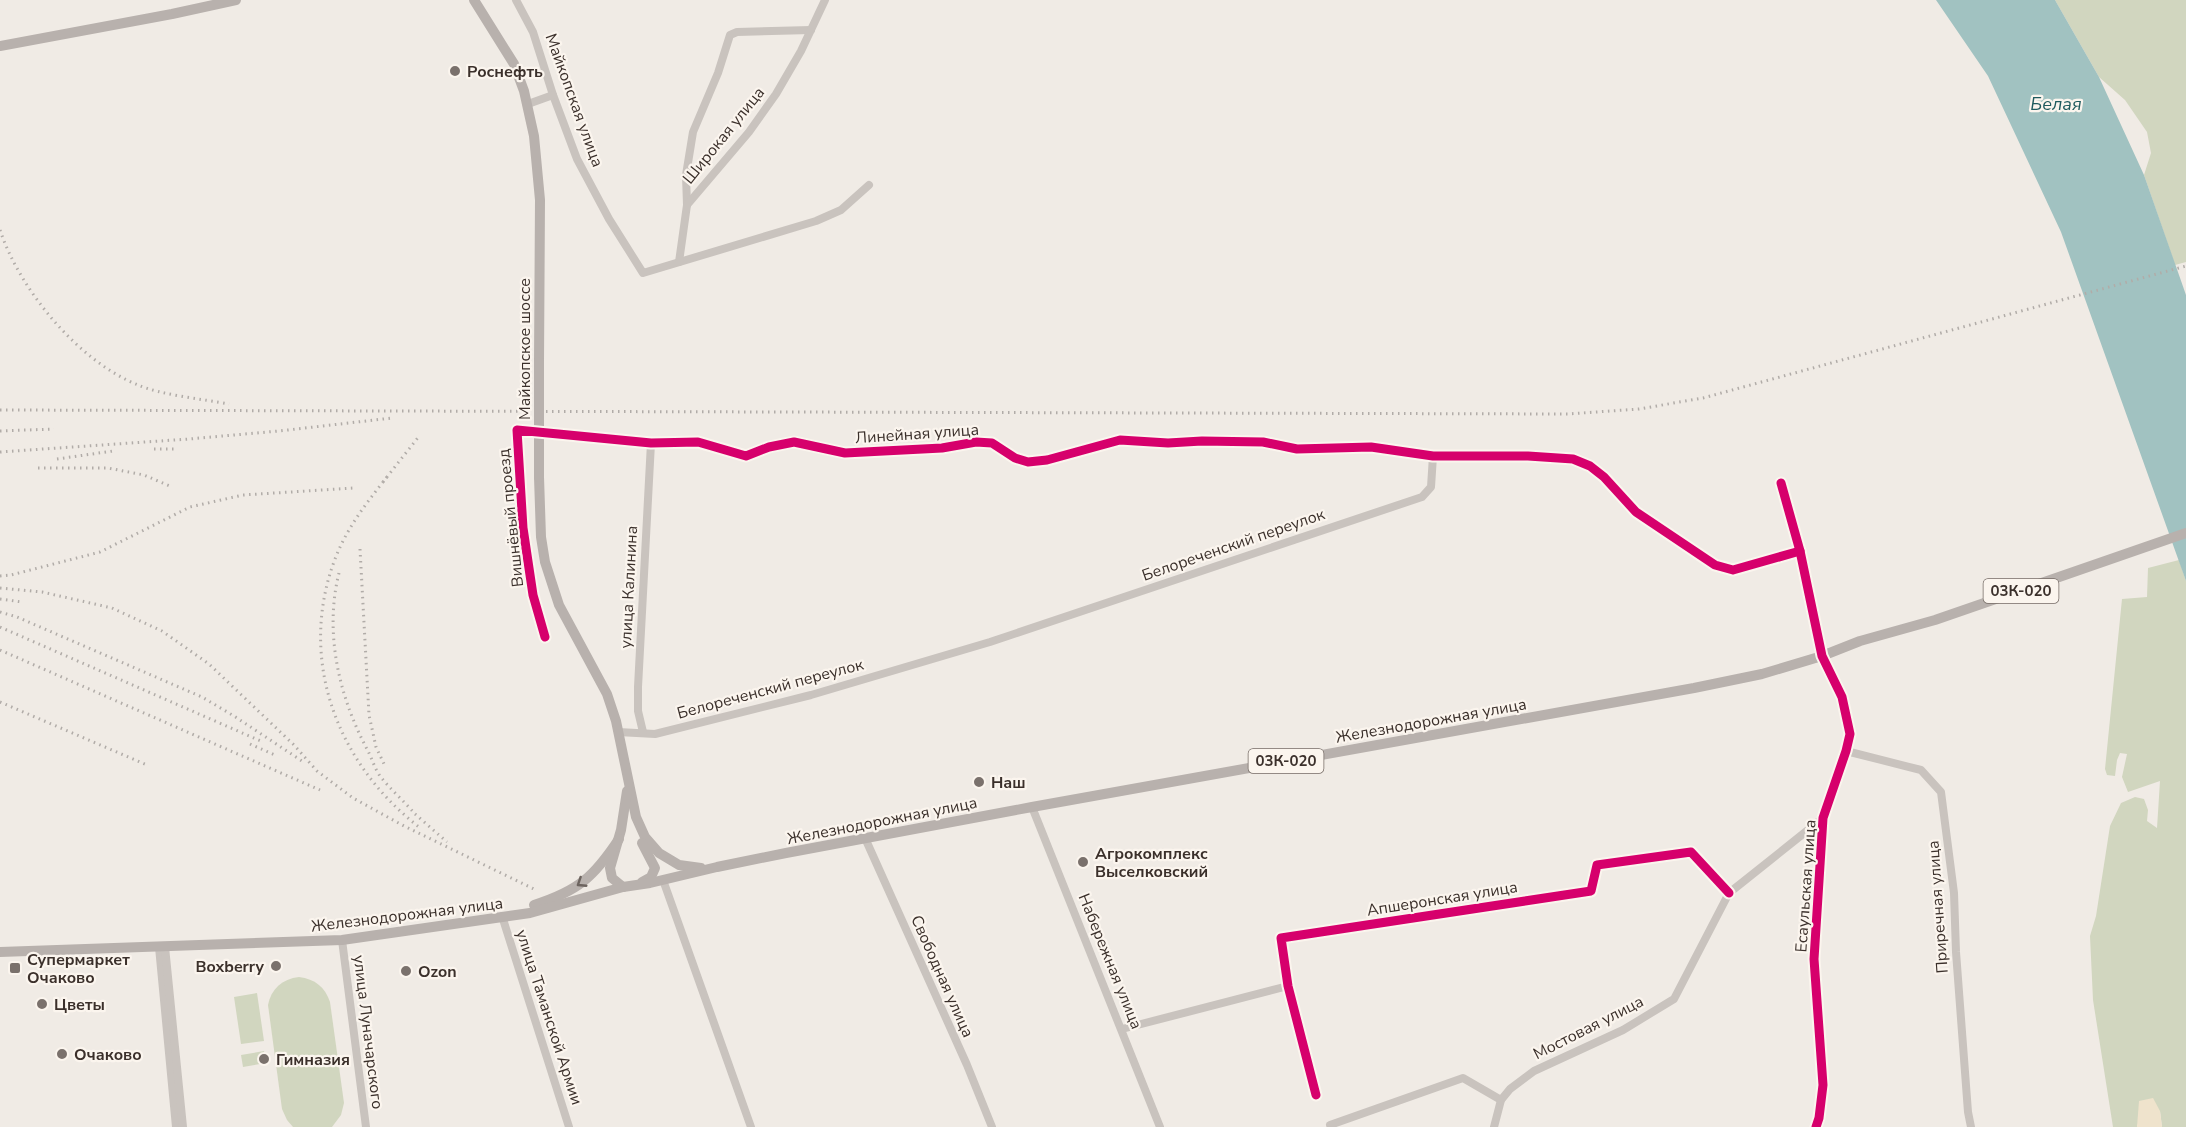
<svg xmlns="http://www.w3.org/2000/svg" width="2186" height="1127" font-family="'Nunito Sans',sans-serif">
<rect width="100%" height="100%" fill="#f0ebe5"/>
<g fill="#d1d6bf">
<path d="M 2055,0 L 2186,0 L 2186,262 L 2175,265 L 2144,175 L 2151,153 L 2147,132 L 2125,100 L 2099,77 Z"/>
<path d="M 2179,560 L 2186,581 L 2186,1127 L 2162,1127 L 2160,1111 L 2137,1125 L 2137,1127 L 2113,1127 L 2093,1000 L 2090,936 L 2096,916 L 2110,826 L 2121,803 L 2135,797 L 2144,799 L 2148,810 L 2147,821 L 2157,828 L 2160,781 L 2128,792 L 2122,777 L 2127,754 L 2120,753 L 2117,760 L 2115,776 L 2107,775 L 2105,769 L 2122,599 L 2147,597 L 2148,568 Z"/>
<path d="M 299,977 C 315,979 325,987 330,1002 L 344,1103 L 341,1115 L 332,1127 L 293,1127 L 287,1120 L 282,1109 L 268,1005 C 271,989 282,979 299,977 Z"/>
<path d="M 257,993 L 264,1041 L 241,1044 L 234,997 Z"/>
<path d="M 264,1051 L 266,1063 L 243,1067 L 241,1055 Z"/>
</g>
<path fill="#efe3cc" d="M 2153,1098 L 2160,1111 L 2162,1127 L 2137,1127 L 2139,1101 Z"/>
<path fill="#a1c2c1" d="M 1936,0 L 2055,0 L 2099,77 L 2144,175 L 2186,295 L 2186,581 L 2061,232 L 1988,76 Z"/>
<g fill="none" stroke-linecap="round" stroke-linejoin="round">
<g stroke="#c9c3be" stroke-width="8">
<path d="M 516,0 L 533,32 L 553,95 L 577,159 L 609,219 L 643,273 L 816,221 L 841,210 L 869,185"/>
<path d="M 528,104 L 553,95"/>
<path d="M 687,205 L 686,175 L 693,132 L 718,73 L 730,35 L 737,32 L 811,30"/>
<path d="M 679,262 L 687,205 L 749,132 L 776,94 L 801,51 L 825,0"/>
<path d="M 1781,483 L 1800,551 L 1822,656 L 1842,697 L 1850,734 L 1846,751 L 1823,818 L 1814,959 L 1823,1085 L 1819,1118 L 1816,1127"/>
<path d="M 545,637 L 533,595 L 523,528 L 517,430 L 651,443 L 698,442 L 746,456 L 769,447 L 794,442 L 845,453 L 942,448 L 976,442 L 992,443 L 1015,458 L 1028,462 L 1047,460 L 1120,440 L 1168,443 L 1202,441 L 1263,442 L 1297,449 L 1371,447 L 1433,456 L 1528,456 L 1573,459 L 1590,466 L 1604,477 L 1636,512 L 1715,565 L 1733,570 L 1800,551"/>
<path d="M 618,732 L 655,734 L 811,695 L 990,642 L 1422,497 L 1431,487 L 1433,456"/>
<path d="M 643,732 L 638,711 L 638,687 L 651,443"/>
<path d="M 1846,751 L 1921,770 L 1941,792 L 1954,893 L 1956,952 L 1968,1112 L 1971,1127"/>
<path d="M 1032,807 L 1160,1127"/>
<path d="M 865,838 L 967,1065 L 992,1127"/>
<path d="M 663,880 L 751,1127"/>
<path d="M 502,916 L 569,1127"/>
<path d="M 342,940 L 366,1127"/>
<path d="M 159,947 L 176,1127"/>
<path d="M 165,947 L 183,1127"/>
<path d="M 1122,1029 L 1288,986"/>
<path d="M 1316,1095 L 1288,986 L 1281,938 L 1591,891 L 1597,865 L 1691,852 L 1729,893"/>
<path d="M 1330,1125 L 1463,1078 L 1501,1100"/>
<path d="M 1494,1127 L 1501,1100 L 1510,1089 L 1534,1071 L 1623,1030 L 1674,999 L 1729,893 L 1823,818"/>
</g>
<g stroke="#b8b1ad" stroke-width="10">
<path d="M 474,0 L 514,64 L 524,91 L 534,136 L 540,200 L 539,362"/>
<path d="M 0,46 L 172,14 L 236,0"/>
<path d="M 539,477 L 541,537 L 545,562 L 559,605 L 607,694 L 616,721 L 636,817 L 645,837 L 659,853 L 679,865 L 701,868"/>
<path d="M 642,843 L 655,868 L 651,877 L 642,882"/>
<path d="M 623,887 L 612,878 L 610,868 L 621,830 L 627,791"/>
<path d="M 534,905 C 578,891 594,877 619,839"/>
<path d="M 0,952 L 342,940 L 530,913 L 623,887 L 650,883 L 717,867 L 786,853 L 1032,807 L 1694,688 L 1762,674 L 1822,656 L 1860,641 L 1935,620 L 2186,533"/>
</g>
<g stroke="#b1aca8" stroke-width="3" stroke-dasharray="1.5 4.5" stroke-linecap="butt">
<path d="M 0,230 C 20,290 78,361 138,385 C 161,395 202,399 229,404"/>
<path d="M 0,410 L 1568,414 L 1639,409 L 1703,398 L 2186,266"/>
<path d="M 0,431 L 54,429"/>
<path d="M 154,449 L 177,449"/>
<path d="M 0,452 L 189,439 L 279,431 L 392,418"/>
<path d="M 57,459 L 113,451"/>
<path d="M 38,468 L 108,468 L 144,475 L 172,487"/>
<path d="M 387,477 C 368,501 349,525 337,554 C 296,655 335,762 419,827"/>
<path d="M 383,482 L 420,435"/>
<path d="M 360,549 L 369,715 L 376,747 L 385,766"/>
<path d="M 339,573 C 324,633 339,697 368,751 C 372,759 375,769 380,776 C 390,789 404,801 415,814"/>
<path d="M 0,576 L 11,575 L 100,552 L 190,507 L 243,495 L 354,488"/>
<path d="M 0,588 L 42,592 L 112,608 L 162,631 L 209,664 L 294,745 L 317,771 L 353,798 L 404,826 L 536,890"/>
<path d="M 0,599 L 22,602"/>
<path d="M 0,612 L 17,617 L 202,697 L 234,716 L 302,761"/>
<path d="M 0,627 L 263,742"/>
<path d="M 0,650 L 320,790"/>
<path d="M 0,702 L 147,765"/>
<path d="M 250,744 L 275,755"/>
<path d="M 415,814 L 447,842"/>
</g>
<path stroke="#b8b1ad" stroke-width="10" d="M 539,477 L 539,362"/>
<defs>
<g id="cycleway">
<path d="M 1781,483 L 1800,551 L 1822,656 L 1842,697 L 1850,734 L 1846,751 L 1823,818 L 1814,959 L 1823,1085 L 1819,1118 L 1816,1127"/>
<path d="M 545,637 L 533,595 L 523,528 L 517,430 L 651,443 L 698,442 L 746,456 L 769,447 L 794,442 L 845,453 L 942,448 L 976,442 L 992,443 L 1015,458 L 1028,462 L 1047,460 L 1120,440 L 1168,443 L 1202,441 L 1263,442 L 1297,449 L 1371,447 L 1433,456 L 1528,456 L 1573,459 L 1590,466 L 1604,477 L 1636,512 L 1715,565 L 1733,570 L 1800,551"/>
<path d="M 1316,1095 L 1288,986 L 1281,938 L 1591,891 L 1597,865 L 1691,852 L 1729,893"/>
</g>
</defs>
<use href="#cycleway" stroke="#fbf5ee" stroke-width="13"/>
<use href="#cycleway" stroke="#d6006c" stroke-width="9"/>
</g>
<defs><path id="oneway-chevron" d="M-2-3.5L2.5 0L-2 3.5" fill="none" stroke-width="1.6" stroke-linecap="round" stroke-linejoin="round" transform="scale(1.5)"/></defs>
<use stroke="#6d645f" href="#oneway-chevron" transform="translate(581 883) rotate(147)"/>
<g fill="#7a716c" stroke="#fbf5ee" stroke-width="2">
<circle cx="455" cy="71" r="6"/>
<circle cx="979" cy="782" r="6"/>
<circle cx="1083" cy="862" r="6"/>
<circle cx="276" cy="966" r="6"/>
<rect x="9" y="962" width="12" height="12" rx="3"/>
<circle cx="406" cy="971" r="6"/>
<circle cx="42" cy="1004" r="6"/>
<circle cx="62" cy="1054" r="6"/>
<circle cx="264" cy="1059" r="6"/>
</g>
<g text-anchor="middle" stroke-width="4.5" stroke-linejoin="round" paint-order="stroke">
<g fill="#fbf5ee" stroke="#756b66" stroke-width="1.5">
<rect x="1983.5" y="579" width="75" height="24" rx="4.5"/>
<rect x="1248.5" y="749" width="75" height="24" rx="4.5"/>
</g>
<g font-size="15" font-weight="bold" fill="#3b302b">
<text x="2021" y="596">03К-020</text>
<text x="1286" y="766">03К-020</text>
</g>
<g font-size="16" font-weight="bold" fill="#3b302b" stroke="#fbf5ee" text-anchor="start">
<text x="467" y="77">Роснефть</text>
<text x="991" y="788">Наш</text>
<text x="1095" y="859">Агрокомплекс<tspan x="1095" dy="18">Выселковский</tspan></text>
<text x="27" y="965">Супермаркет<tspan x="27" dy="18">Очаково</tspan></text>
<text x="264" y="972" text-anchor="end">Boxberry</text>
<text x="418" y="977">Ozon</text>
<text x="54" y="1010">Цветы</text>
<text x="74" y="1060">Очаково</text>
<text x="276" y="1065">Гимназия</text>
</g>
<g font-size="16" fill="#3b302b" stroke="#fbf5ee">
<text transform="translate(575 100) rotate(70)" y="6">Майкопская улица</text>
<text transform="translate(723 135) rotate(-51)" y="6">Широкая улица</text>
<text transform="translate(524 349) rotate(-90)" y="6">Майкопское шоссе</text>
<text transform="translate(917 433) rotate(-4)" y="6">Линейная улица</text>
<text transform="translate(510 518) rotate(-96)" y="6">Вишнёвый проезд</text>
<text transform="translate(1233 544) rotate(-19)" y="6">Белореченский переулок</text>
<text transform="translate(628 587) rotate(-87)" y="6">улица Калинина</text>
<text transform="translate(770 688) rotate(-15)" y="6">Белореченский переулок</text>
<text transform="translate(1431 720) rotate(-10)" y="6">Железнодорожная улица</text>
<text transform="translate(882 820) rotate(-11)" y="6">Железнодорожная улица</text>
<text transform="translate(1805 886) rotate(-86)" y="6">Есаульская улица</text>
<text transform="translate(1442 898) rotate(-9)" y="6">Апшеронская улица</text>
<text transform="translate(1937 907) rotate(-94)" y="6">Приречная улица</text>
<text transform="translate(407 914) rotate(-7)" y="6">Железнодорожная улица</text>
<text transform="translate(1111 961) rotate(68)" y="6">Набережная улица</text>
<text transform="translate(943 976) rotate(66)" y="6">Свободная улица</text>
<text transform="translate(550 1017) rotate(72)" y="6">улица Таманской Армии</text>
<text transform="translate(1588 1027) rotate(-27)" y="6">Мостовая улица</text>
<text transform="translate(369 1032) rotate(83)" y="6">улица Луначарского</text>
</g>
<g font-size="18" font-style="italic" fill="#1f5a5e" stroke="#fbf5ee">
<text x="2056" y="110">Белая</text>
</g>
</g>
</svg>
